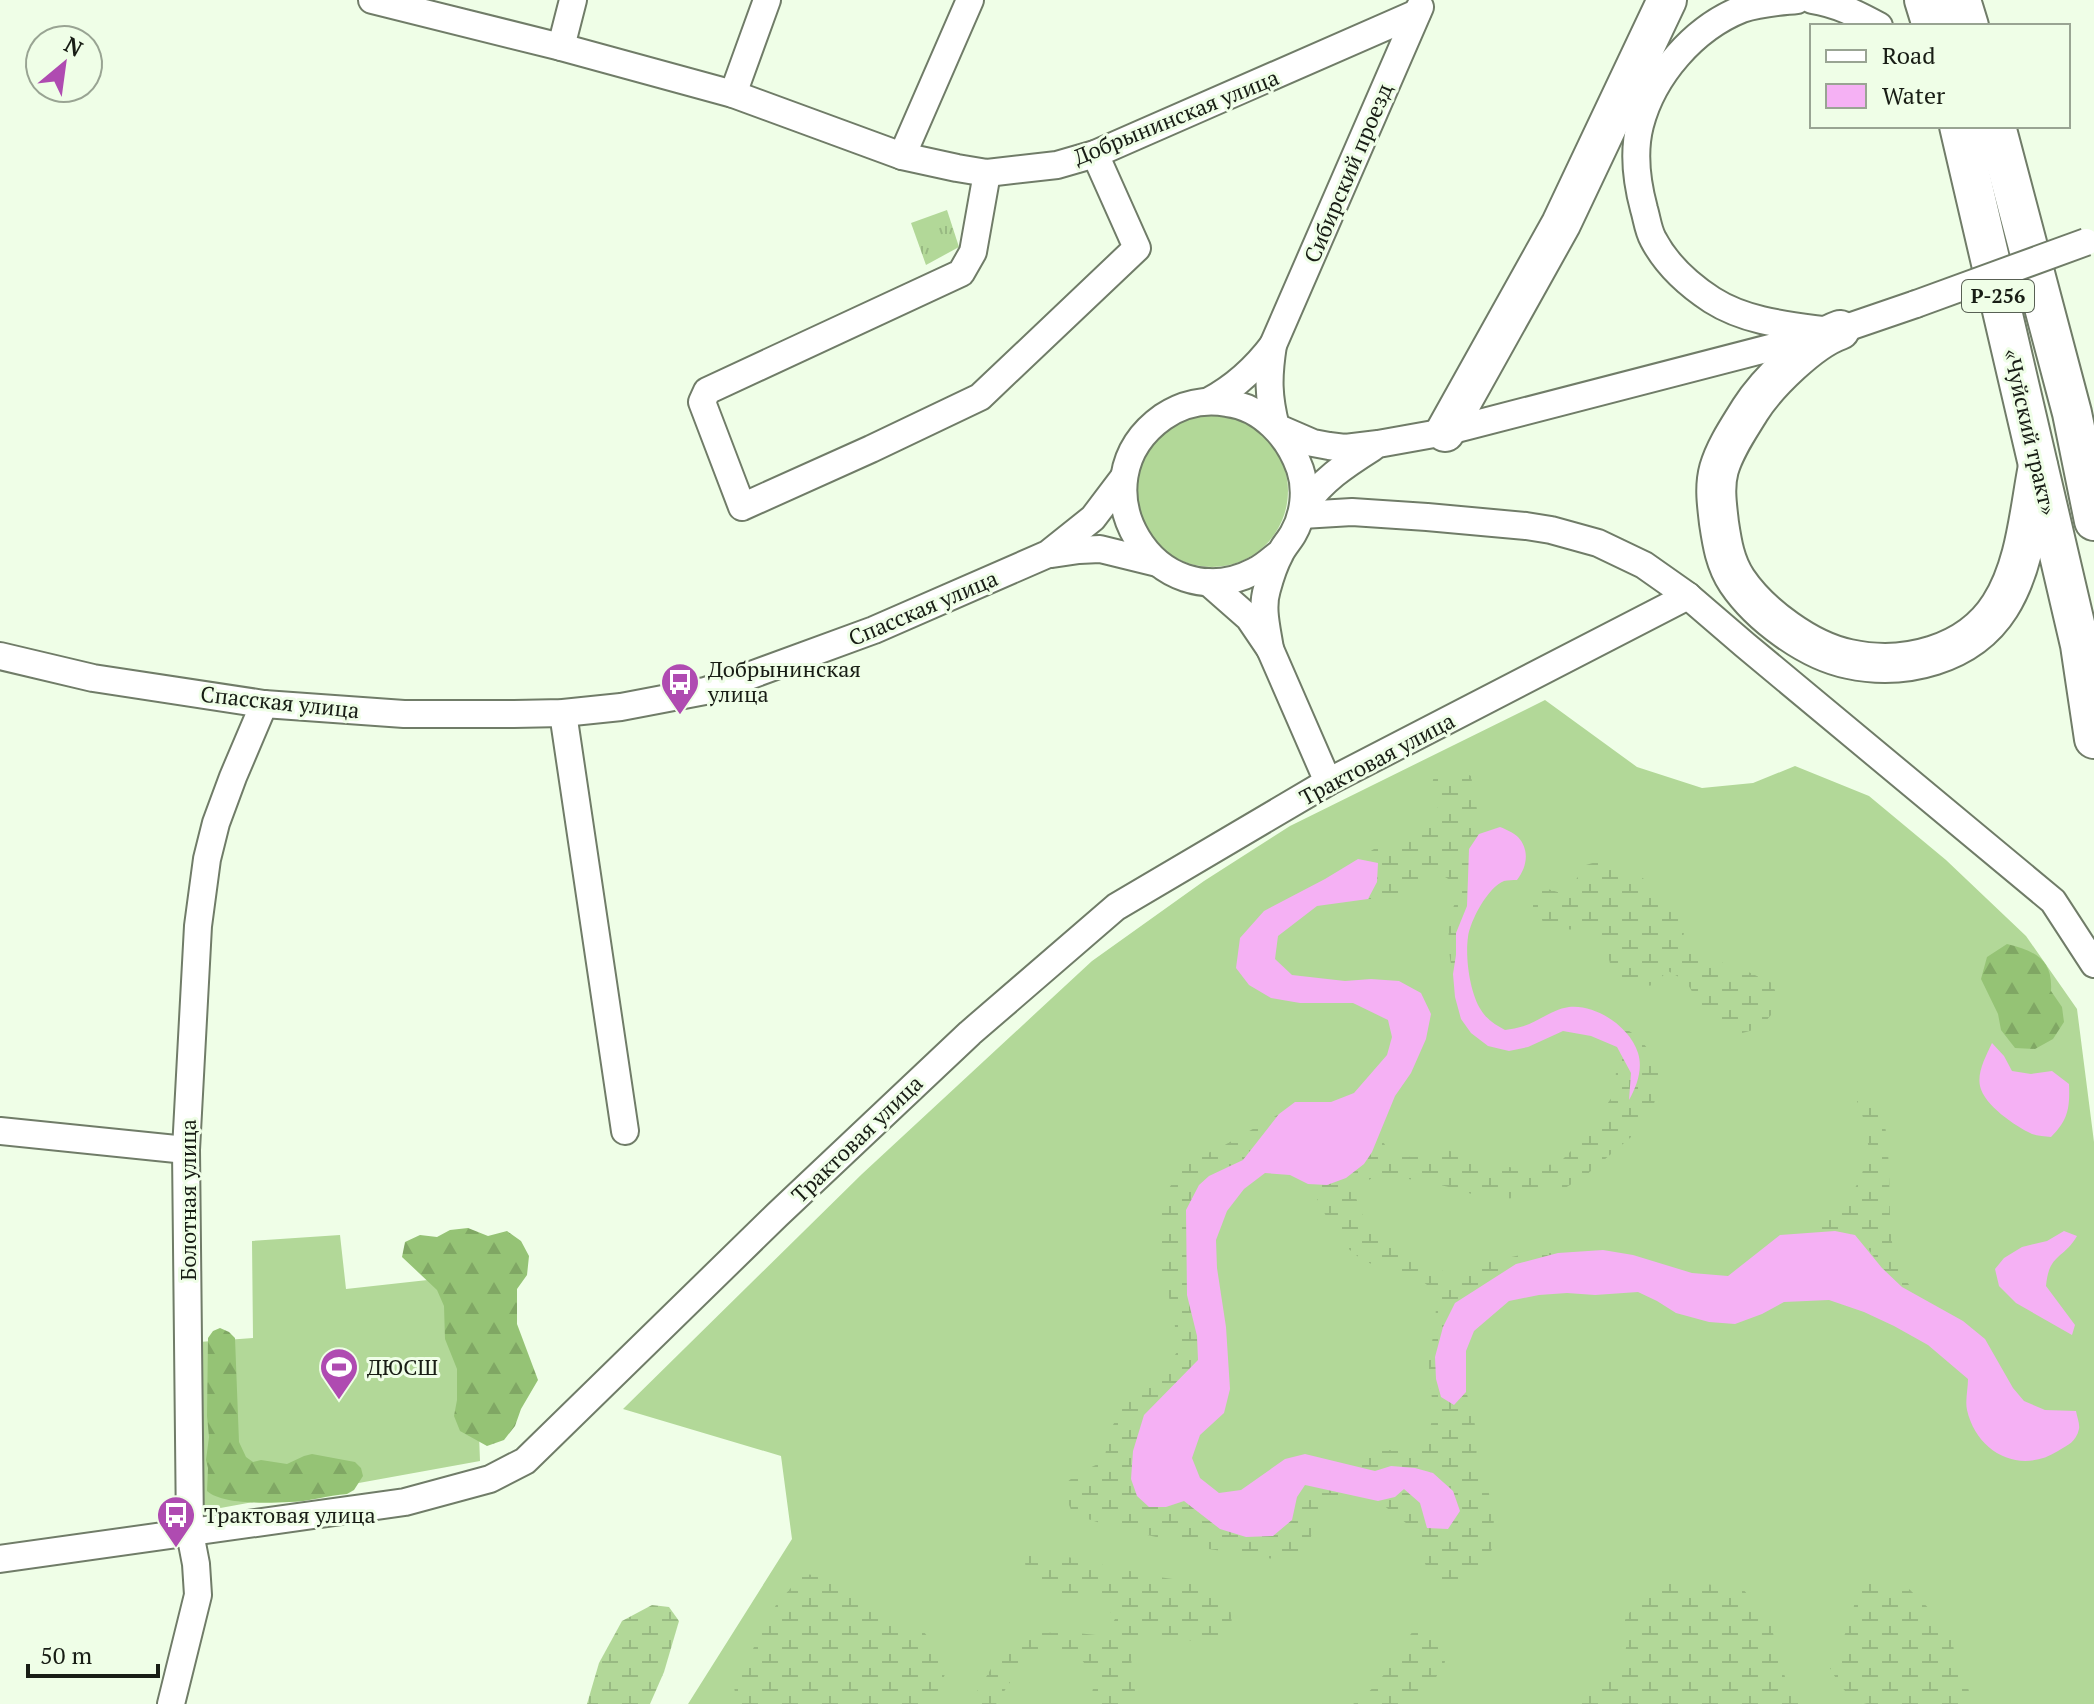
<svg xmlns="http://www.w3.org/2000/svg" width="2094" height="1704" font-family="'PT Serif',serif">
<defs>
<pattern id="forest-firs" width="22" height="20" patternUnits="userSpaceOnUse" patternTransform="scale(2)"><rect width="22" height="20" fill="#95c375"/><path d="M5 1l3.5 6h-7zM16 11l3.5 6h-7z" fill="#80a764"/></pattern>
<pattern id="wetland-marsh" width="20" height="14" patternUnits="userSpaceOnUse" patternTransform="scale(2)"><rect width="20" height="14" fill="#b2d898"/><path d="M1 5h8M5 5V1M11 12h8M15 12V8" fill="none" stroke="#98b982"/></pattern>
<pattern id="park-tufts" width="24" height="20" patternUnits="userSpaceOnUse" patternTransform="scale(2)"><rect width="24" height="20" fill="#b2d898"/><path d="M3 7l-1-3M5 7V3M7 7l1-3M15 17l-1-3M17 17v-4M19 17l1-3" fill="none" stroke="#98b982"/></pattern>
</defs>
<rect width="100%" height="100%" fill="#effee7"/>
<g fill="#b2d898">
<circle cx="1212" cy="491" r="76"/>
<path d="M 1545,700 L 1637,767 L 1702,788 L 1753,783 L 1795,766 L 1869,796 L 1946,860 L 2026,936 L 2077,1009 L 2094,1142 L 2094,1704 L 688,1704 L 792,1539 L 781,1456 L 623,1409 L 862,1174 L 1092,961 L 1204,881 L 1290,826 Z"/>
<path d="M 340,1235 L 346,1289 L 473,1275 L 480,1461 L 204,1511 L 199,1342 L 253,1338 L 252,1241 Z"/>
</g>
<g fill="url(#forest-firs)">
<path d="M 2007,944 C 2035,951 2053,959 2051,991 L 2062,1007 L 2064,1022 L 2053,1039 L 2035,1049 L 2015,1048 L 2001,1030 L 1998,1014 L 1981,979 L 1987,957 Z"/>
<path d="M 468,1228 L 488,1236 L 507,1231 L 521,1241 L 529,1256 L 527,1275 L 517,1289 L 517,1324 L 538,1380 L 521,1409 L 515,1426 L 504,1440 L 487,1446 L 460,1431 L 454,1416 L 457,1400 L 457,1369 L 445,1339 L 444,1306 L 437,1290 L 402,1257 L 405,1242 L 420,1235 L 437,1237 L 450,1230 Z"/>
<path d="M 220,1328 L 229,1332 L 235,1338 L 239,1442 L 246,1457 L 253,1462 L 261,1460 L 287,1464 L 304,1456 L 312,1454 L 355,1462 L 361,1468 L 363,1476 L 354,1490 L 347,1494 C 328,1495 308,1502 289,1502 C 268,1503 223,1505 207,1491 L 208,1468 L 206,1460 L 209,1437 L 207,1416 L 208,1338 L 213,1331 Z"/>
</g>
<g fill="url(#wetland-marsh)">
<path d="M 1443,769 L 1458,769 L 1471,776 L 1479,821 L 1488,831 L 1479,835 L 1468,868 L 1467,906 L 1456,933 L 1456,955 L 1453,974 C 1449,955 1447,940 1450,921 C 1452,903 1460,903 1455,883 L 1445,877 L 1424,875 C 1402,892 1397,900 1368,899 L 1377,882 L 1378,864 L 1358,859 L 1374,849 L 1402,843 L 1411,832 L 1440,822 L 1438,808 L 1431,790 L 1434,775 Z"/>
<path d="M 1602,860 C 1636,870 1668,891 1686,922 L 1683,938 L 1692,953 L 1742,969 L 1772,983 L 1776,993 L 1771,1015 L 1760,1028 L 1739,1034 L 1724,1029 L 1702,1009 L 1686,981 L 1668,971 L 1653,985 L 1637,988 L 1624,983 L 1612,970 L 1605,946 L 1587,930 C 1561,929 1552,932 1533,912 L 1533,892 L 1541,887 L 1561,893 L 1575,881 L 1586,865 Z"/>
<path d="M 1613,1020 L 1638,1037 L 1653,1055 L 1659,1076 L 1657,1094 L 1650,1116 L 1630,1138 L 1585,1176 L 1565,1188 L 1514,1198 L 1489,1200 L 1457,1189 L 1428,1182 L 1395,1177 L 1374,1177 L 1362,1184 L 1356,1198 L 1366,1224 L 1382,1239 L 1436,1270 L 1459,1273 L 1476,1265 L 1529,1253 L 1558,1253 L 1516,1264 L 1478,1287 L 1454,1404 L 1466,1392 L 1473,1411 L 1477,1441 L 1476,1464 L 1488,1489 L 1494,1518 L 1492,1549 L 1480,1576 L 1460,1590 L 1442,1585 L 1429,1572 L 1406,1523 L 1378,1501 L 1395,1497 L 1403,1489 L 1420,1502 L 1427,1527 L 1460,1511 L 1453,1491 L 1434,1473 L 1391,1466 L 1375,1471 L 1345,1464 C 1366,1434 1407,1463 1422,1444 C 1441,1420 1428,1387 1429,1361 C 1431,1342 1442,1305 1431,1289 C 1422,1275 1382,1270 1365,1261 C 1331,1241 1328,1213 1308,1184 L 1327,1185 L 1364,1164 L 1372,1152 L 1378,1133 L 1391,1155 L 1411,1157 L 1429,1151 L 1447,1150 L 1476,1160 L 1514,1168 L 1558,1164 L 1580,1142 L 1615,1093 L 1617,1047 L 1631,1073 L 1636,1087 L 1628,1037 Z"/>
<path d="M 1860,1091 C 1865,1092 1868,1091 1872,1094 C 1895,1112 1887,1212 1892,1242 C 1896,1264 1903,1276 1915,1294 L 1902,1287 L 1882,1268 L 1869,1250 L 1808,1232 L 1819,1225 L 1849,1199 L 1861,1177 L 1869,1150 L 1864,1120 L 1857,1101 Z"/>
<path d="M 1279,1114 L 1243,1160 L 1209,1176 L 1200,1185 L 1186,1210 L 1187,1295 L 1197,1336 L 1198,1360 L 1166,1507 L 1184,1501 L 1202,1514 L 1292,1520 L 1297,1497 L 1305,1485 L 1346,1494 L 1317,1510 L 1307,1554 L 1274,1559 L 1209,1549 L 1112,1527 L 1073,1514 L 1061,1487 L 1077,1474 L 1104,1461 L 1110,1430 L 1127,1401 L 1162,1374 L 1177,1352 L 1174,1315 L 1161,1269 L 1157,1209 L 1185,1161 L 1216,1150 Z"/>
<path d="M 1024,1555 L 1059,1555 L 1152,1576 L 1200,1583 L 1229,1598 L 1232,1624 L 1209,1644 L 1168,1636 L 1141,1639 L 1131,1650 L 1132,1677 L 1138,1704 L 1089,1704 L 1096,1677 L 1080,1658 L 1045,1653 L 1023,1662 L 996,1704 L 964,1704 L 979,1689 L 1002,1650 L 1019,1634 L 1068,1632 L 1105,1636 L 1115,1619 L 1101,1597 L 1067,1598 L 1027,1577 Z"/>
<path d="M 803,1574 L 825,1576 L 887,1617 L 924,1632 L 949,1664 L 934,1702 L 930,1704 L 737,1704 L 734,1687 L 754,1647 L 776,1605 Z"/>
<path d="M 1873,1579 L 1908,1588 L 1951,1630 L 1954,1651 L 1965,1675 L 1972,1704 L 1867,1704 C 1848,1700 1839,1684 1830,1668 L 1852,1618 L 1856,1593 Z"/>
<path d="M 1676,1580 L 1743,1589 L 1770,1622 L 1788,1688 L 1799,1704 L 1572,1704 L 1582,1691 L 1617,1670 L 1626,1648 L 1625,1620 L 1641,1594 Z"/>
<path d="M 652,1605 L 669,1607 L 679,1621 L 664,1672 L 650,1704 L 587,1704 L 599,1663 L 622,1621 Z"/>
<path d="M 1414,1630 L 1442,1642 L 1445,1662 L 1423,1699 L 1418,1704 L 1353,1704 C 1386,1683 1391,1658 1414,1630 Z"/>
</g>
<path fill="url(#park-tufts)" d="M 947,210 L 959,247 L 926,265 L 911,223 Z"/>
<g fill="#f5b1f4">
<path d="M 1500,827 C 1505,829 1514,833 1518,837 C 1530,850 1527,867 1517,880 C 1513,880 1508,880 1504,881 C 1488,887 1470,921 1468,937 C 1465,958 1470,993 1481,1010 C 1487,1020 1496,1025 1505,1030 C 1511,1029 1518,1028 1524,1026 C 1539,1021 1553,1009 1569,1007 C 1596,1004 1630,1027 1638,1053 C 1643,1069 1637,1086 1629,1100 L 1631,1073 L 1617,1047 L 1591,1036 L 1563,1031 L 1528,1047 L 1509,1051 L 1488,1046 L 1471,1033 L 1461,1019 L 1455,997 L 1453,974 L 1456,955 L 1456,933 L 1467,906 L 1469,849 L 1479,834 Z"/>
<path d="M 1358,859 L 1378,863 L 1377,882 L 1368,899 L 1317,906 L 1278,936 L 1275,959 L 1292,975 L 1345,981 L 1371,979 L 1399,981 L 1421,993 L 1431,1014 L 1426,1039 L 1411,1073 L 1395,1096 L 1372,1152 L 1364,1164 L 1346,1178 L 1327,1185 L 1308,1184 L 1290,1175 L 1265,1173 L 1244,1189 L 1227,1211 L 1216,1240 L 1217,1268 L 1226,1327 L 1230,1389 L 1224,1413 L 1200,1435 L 1192,1458 L 1200,1478 L 1219,1493 L 1241,1490 L 1285,1459 L 1305,1454 L 1375,1471 L 1391,1466 L 1415,1468 L 1433,1473 L 1453,1491 L 1460,1511 L 1448,1529 L 1427,1528 L 1420,1503 L 1404,1489 L 1395,1497 L 1378,1501 L 1305,1485 L 1297,1497 L 1292,1520 L 1273,1536 L 1246,1537 L 1220,1529 L 1184,1501 L 1166,1507 L 1149,1507 L 1137,1496 L 1131,1479 L 1133,1451 L 1144,1415 L 1198,1360 L 1197,1336 L 1187,1295 L 1186,1210 L 1199,1185 L 1209,1176 L 1243,1160 L 1279,1114 L 1295,1102 L 1331,1102 L 1354,1093 L 1387,1055 L 1392,1037 L 1388,1020 L 1353,1003 L 1300,1003 L 1271,998 L 1249,985 L 1236,968 L 1240,938 L 1264,911 L 1325,879 Z"/>
<path d="M 1992,1043 L 2004,1056 L 2012,1071 L 2031,1074 L 2052,1071 L 2069,1084 C 2070,1108 2068,1120 2051,1137 C 2045,1136 2038,1136 2032,1134 C 2015,1126 1984,1105 1980,1086 C 1977,1072 1986,1056 1992,1043 Z"/>
<path d="M 1835,1231 L 1855,1235 L 1882,1268 L 1902,1287 L 1963,1321 L 1985,1339 L 2013,1388 L 2024,1401 L 2045,1410 L 2076,1411 C 2077,1417 2080,1424 2079,1429 C 2076,1442 2068,1445 2058,1451 C 2020,1475 1977,1453 1967,1410 C 1965,1401 1968,1389 1968,1379 L 1928,1345 L 1894,1326 L 1864,1312 L 1829,1300 L 1784,1302 L 1762,1314 L 1735,1324 L 1709,1322 L 1676,1313 L 1657,1301 L 1638,1292 L 1595,1295 L 1567,1293 L 1539,1295 L 1509,1301 L 1474,1331 L 1466,1351 L 1466,1392 L 1454,1405 L 1441,1397 L 1436,1379 L 1435,1357 L 1443,1327 L 1455,1303 L 1516,1264 L 1558,1253 L 1603,1250 L 1633,1255 L 1692,1273 L 1728,1276 L 1780,1235 Z"/>
<path d="M 2064,1231 L 2077,1236 C 2063,1260 2049,1253 2046,1286 L 2075,1325 L 2072,1335 L 2016,1303 L 1999,1286 L 1995,1269 L 2004,1258 L 2022,1247 L 2047,1241 Z"/>
</g>
<g fill="none" stroke-linecap="round" stroke-linejoin="round">
<defs>
<g id="minor">
<path d="M 372,0 L 561,47 L 733,94 L 902,156 L 957,168 L 987,173 L 1057,165 L 1095,154 L 1417,13"/>
<path d="M 1797,0 C 1778,2 1760,3 1742,9 C 1694,28 1653,75 1640,125 C 1633,152 1637,183 1644,209 C 1647,219 1648,230 1653,239 C 1666,264 1689,285 1712,300 C 1745,321 1785,325 1823,330"/>
<path d="M 1812,0 C 1837,4 1857,14 1879,26"/>
<path d="M 1420,7 L 1273,345 C 1268,377 1268,396 1276,427 L 1313,443 L 1329,446 L 1345,448 L 1378,444 L 1445,432 L 1816,336"/>
<path d="M 561,47 L 573,0"/>
<path d="M 733,94 L 767,0"/>
<path d="M 902,156 L 970,0"/>
<path d="M 987,173 L 973,252 L 961,273 L 707,391 L 702,402 L 742,507 L 871,449 L 980,397 L 1137,248 L 1095,154"/>
<path d="M 1840,330 L 1916,304"/>
<path d="M 1209,401 C 1235,387 1255,369 1273,345"/>
<path d="M 1303,508 C 1321,481 1345,465 1372,448"/>
<path d="M 1302,515 L 1352,512 L 1427,517 L 1526,526 L 1551,530 L 1598,543 L 1644,565 L 1688,596 L 1745,645 L 2053,901 L 2094,964"/>
<path d="M 1052,554 L 1079,550 L 1100,549 L 1157,563"/>
<path d="M 1208,582 L 1249,618 L 1270,649 L 1328,782"/>
<path d="M 1270,649 C 1267,629 1261,608 1267,589 C 1270,578 1274,565 1280,554 C 1283,547 1289,541 1293,534 C 1304,515 1307,490 1300,469 C 1289,437 1262,407 1227,403 C 1205,399 1182,404 1163,417 C 1071,482 1155,623 1255,571 C 1264,567 1272,559 1280,553"/>
<path d="M 0,656 L 93,678 L 264,704 L 404,714 L 514,714 L 563,713 L 621,707 L 705,691 L 732,682 L 874,630 L 1048,554 L 1093,518 L 1124,477"/>
<path d="M 563,713 L 625,1131"/>
<path d="M 0,1131 L 186,1150"/>
<path d="M 0,1559 L 405,1502 L 490,1479 L 525,1461 L 777,1215 L 970,1033 L 1116,907 L 1328,782 L 1688,596"/>
<path d="M 171,1704 L 198,1595 L 196,1564 L 190,1533 L 186,1150 L 198,926 L 207,859 L 216,823 L 233,777 L 264,704"/>
</g>
<g id="highway">
<path d="M 1924,0 L 1932,26"/>
<path d="M 1961,0 L 1969,26"/>
<path d="M 1959,126 L 2080,645 L 2094,739"/>
<path d="M 1996,126 L 2072,413 L 2094,521"/>
<path d="M 1840,330 C 1811,340 1767,383 1750,410 C 1739,428 1725,448 1719,469 C 1714,487 1717,505 1719,523 C 1722,543 1725,563 1737,581 C 1760,615 1809,651 1849,659 C 1904,671 1969,655 2000,606 C 2026,565 2029,512 2038,466"/>
<path d="M 1445,432 L 1561,224 L 1667,0"/>
</g>
</defs>
<use href="#minor" stroke="#707c68" stroke-width="30"/>
<use href="#highway" stroke="#707c68" stroke-width="42"/>
<use href="#minor" stroke="#fff" stroke-width="26"/>
<use href="#highway" stroke="#fff" stroke-width="38"/>
<defs>
<path id="minor-bridge" d="M 1916,304 L 2086,242"/>
</defs>
<use href="#minor-bridge" stroke="#707c68" stroke-width="30" stroke-linecap="butt"/>
<use href="#minor-bridge" stroke="#fff" stroke-width="26"/>
</g>
<defs>
<symbol id="bus-pin" viewBox="-11 -11 22 30"><path d="M0 17L-7.5 6A9.5 9.5 0 1 1 7.5 6Z" fill="#af4bb1" stroke="#effee7"/><path d="M-5-6H5V4H4V6H2V4H-2V6H-4V4H-5ZM-3.5-4V0h7V-4ZM-3.5 1.2v1.5H-2V1.2ZM2 1.2v1.5H3.5V1.2Z" fill="#fff"/></symbol>
<symbol id="stadium-pin" viewBox="-11 -11 22 30"><path d="M0 17L-7.5 6A9.5 9.5 0 1 1 7.5 6Z" fill="#af4bb1" stroke="#effee7"/><path d="M0-5a6.5 5 0 1 0 0 10a6.5 5 0 1 0 0-10ZM-3.5-1.8h7v3.6h-7Z" fill="#fff"/></symbol>
</defs>
<g fill-rule="evenodd">
<use href="#bus-pin" x="658" y="660" width="44" height="60"/>
<use href="#stadium-pin" x="317" y="1345" width="44" height="60"/>
<use href="#bus-pin" x="154" y="1493" width="44" height="60"/>
</g>
<g text-anchor="middle" stroke-width="6" stroke-linejoin="round" paint-order="stroke">
<rect fill="#effee7" stroke="#586054" stroke-width="2" x="1962" y="280" width="72" height="32" rx="6"/>
<g font-size="20" font-weight="bold" fill="#181d15">
<text x="1998" y="303">Р-256</text>
</g>
<g font-size="22" fill="#181d15" stroke="#effee7">
<text transform="translate(1176 117) rotate(-22)" y="8">Добрынинская улица</text>
<text transform="translate(1348 173) rotate(-67)" y="8">Сибирский проезд</text>
<text transform="translate(2030 432) rotate(77)" y="8">«Чуйский тракт»</text>
<text transform="translate(923 608) rotate(-23)" y="8">Спасская улица</text>
<text transform="translate(280 702) rotate(6)" y="8">Спасская улица</text>
<text transform="translate(1377 759) rotate(-28)" y="8">Трактовая улица</text>
<text transform="translate(857 1139) rotate(-44)" y="8">Трактовая улица</text>
<text transform="translate(188 1200) rotate(-90)" y="8">Болотная улица</text>
</g>
<g font-size="22" fill="#181d15" stroke="#effee7" text-anchor="start">
<text x="708" y="677">Добрынинская<tspan x="708" dy="25">улица</tspan></text>
<text x="367" y="1375">ДЮСШ</text>
<text x="204" y="1523">Трактовая улица</text>
</g>
</g>
<rect x="1810" y="24" width="260" height="104" fill="#effee7" stroke="#99a493" stroke-width="2"/>
<rect x="1826" y="50" width="40" height="12" fill="#ffffff" stroke="#99a493" stroke-width="2"/>
<text x="1882" y="64" font-size="24" fill="#181d15">Road</text>
<rect x="1826" y="84" width="40" height="24" fill="#f5b1f4" stroke="#99a493" stroke-width="2"/>
<text x="1882" y="104" font-size="24" fill="#181d15">Water</text>
<g transform="translate(64 64) rotate(29)"><circle r="38" fill="#effee7" stroke="#99a493" stroke-width="2"/>
<path d="M0-6L14 30L0 20L-14 30Z" fill="#af4bb1"/>
<text y="-12" font-size="22" font-weight="bold" text-anchor="middle" fill="#181d15">N</text>
</g>
<path d="M28 1664v12h130v-12" fill="none" stroke="#181d15" stroke-width="4"/>
<text x="40" y="1664" font-size="24" fill="#181d15" stroke="#effee7" stroke-width="6" paint-order="stroke">50 m</text>
</svg>
